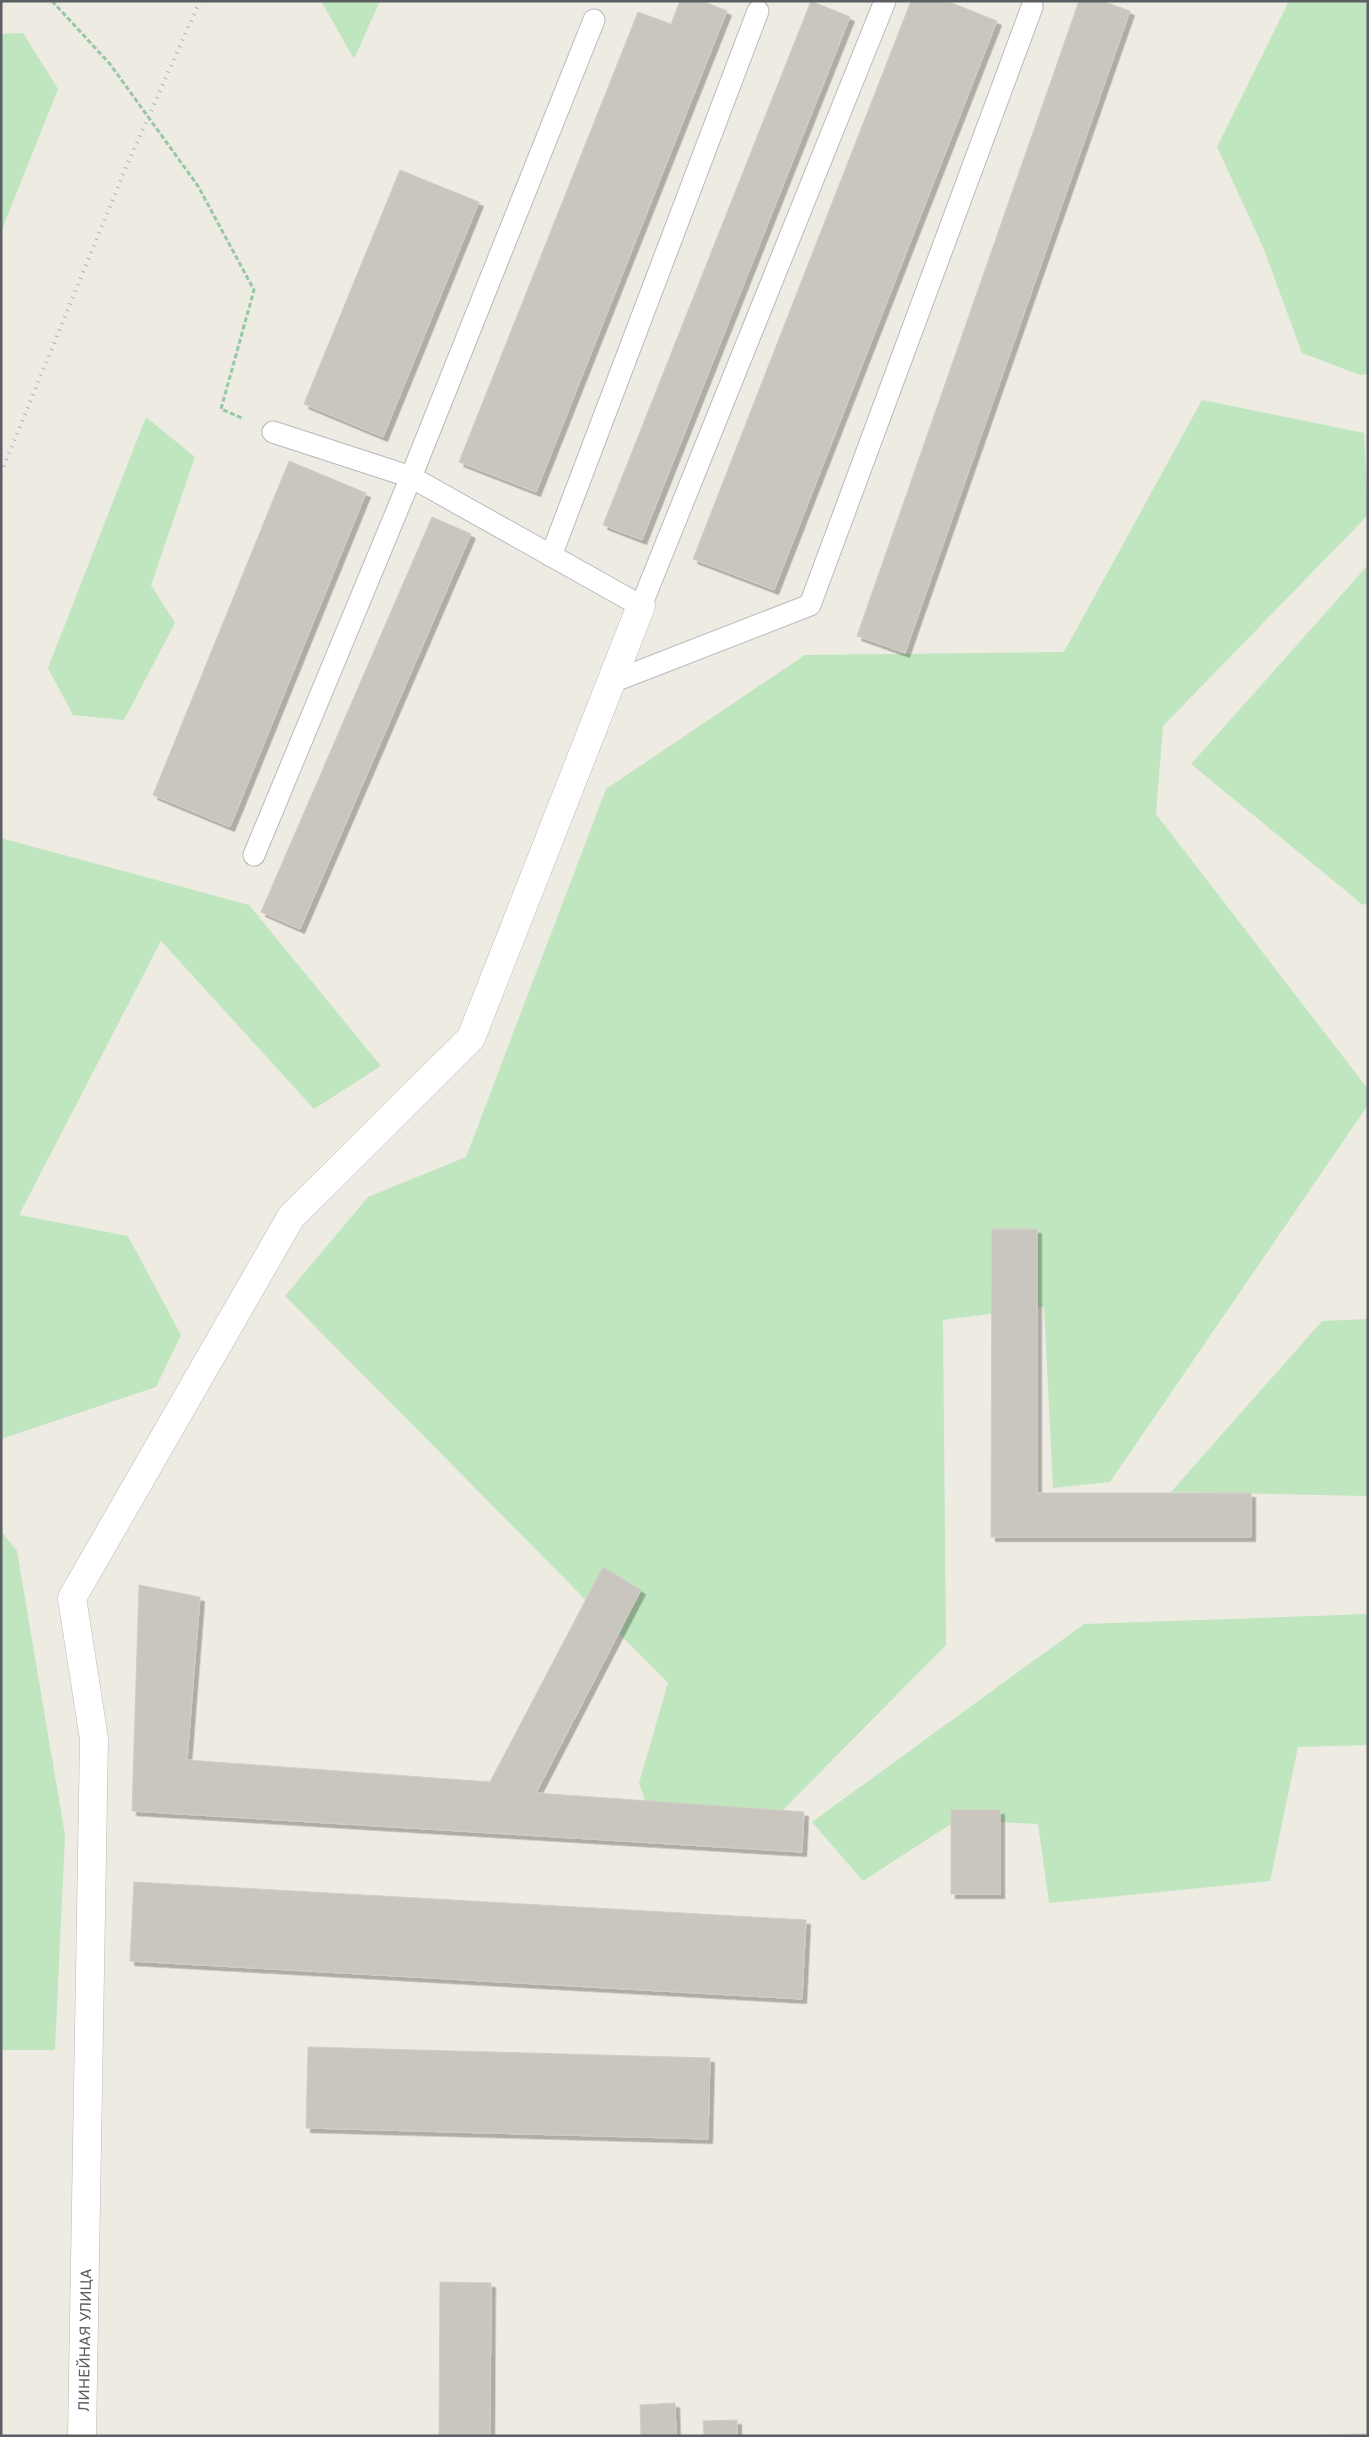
<svg xmlns="http://www.w3.org/2000/svg" width="1369" height="2437" font-family="'Golos Text',sans-serif">
<defs>
<filter id="shadow"><feDropShadow dx="4.5" dy="4.5" stdDeviation="0" flood-color="#0004"/></filter>
</defs>
<rect width="100%" height="100%" fill="#eeebe3"/>
<path fill="#dedad1" d="M 1368,2433 L 1368,2436 L 1284,2436 Z"/>
<g fill="#c0e6bf">
<path d="M 321,1 L 380,1 L 354,59 Z"/>
<path d="M 1289,1 L 1368,1 L 1368,374 L 1360,375 L 1302,353 L 1263,247 L 1217,147 Z"/>
<path d="M 23,33 L 58,89 L 1,232 L 1,34 Z"/>
<path d="M 1202,400 L 1364,433 L 1368,515 L 1163,726 L 1156,814 L 1368,1089 L 1368,1105 L 1110,1482 L 1053,1488 L 1044,1307 L 943,1320 L 946,1645 L 774,1819 L 653,1823 L 639,1783 L 668,1683 L 285,1296 L 368,1197 L 466,1157 L 606,789 L 805,655 L 1064,652 Z"/>
<path d="M 146,417 L 195,457 L 151,585 L 175,623 L 124,720 L 73,715 L 48,668 Z"/>
<path d="M 1368,565 L 1368,903 L 1363,905 L 1191,764 Z"/>
<path d="M 1,838 L 249,905 L 381,1066 L 314,1109 L 161,941 L 19,1215 L 128,1236 L 181,1335 L 156,1387 L 1,1439 Z"/>
<path d="M 1368,1319 L 1368,1496 L 1171,1492 L 1322,1321 Z"/>
<path d="M 1,1531 L 17,1551 L 65,1835 L 55,2050 L 1,2050 Z"/>
<path d="M 1368,1614 L 1368,1745 L 1298,1747 L 1270,1881 L 1049,1903 L 1038,1824 L 957,1820 L 863,1881 L 812,1822 L 1084,1624 Z"/>
</g>
<g fill="#c9c6c0" stroke="#d3cdc1" filter="url(#shadow)">
<path d="M 680,1 L 702,1 L 727,11 L 536,492 L 459,462 L 638,12 L 671,24 Z"/>
<path d="M 811,1 L 850,17 L 642,540 L 603,525 Z"/>
<path d="M 911,1 L 947,1 L 997,21 L 774,590 L 693,559 Z"/>
<path d="M 1079,1 L 1102,1 L 1130,11 L 905,653 L 857,636 Z"/>
<path d="M 400,170 L 479,202 L 383,437 L 304,404 Z"/>
<path d="M 289,461 L 366,493 L 230,827 L 153,795 Z"/>
<path d="M 432,517 L 471,534 L 300,929 L 261,912 Z"/>
<path d="M 992,1229 L 1037,1229 L 1037,1493 L 1251,1493 L 1251,1537 L 991,1537 Z"/>
<path d="M 603,1567 L 641,1590 L 536,1793 L 804,1812 L 802,1852 L 132,1811 L 139,1585 L 200,1597 L 187,1760 L 490,1782 Z"/>
<rect x="951" y="1810" width="49" height="84"/>
<path d="M 134,1882 L 806,1920 L 802,1999 L 130,1961 Z"/>
<path d="M 308,2047 L 710,2058 L 708,2139 L 306,2128 Z"/>
<path d="M 440,2282 L 491,2283 L 490,2436 L 439,2436 Z"/>
<path d="M 675,2403 L 676,2436 L 641,2436 L 640,2405 Z"/>
<path d="M 737,2420 L 737,2436 L 704,2436 L 703,2421 Z"/>
</g>
<g fill="none" stroke-linecap="round" stroke-linejoin="round">
<defs>
<g id="service">
<path d="M 273,432 L 411,477 L 641,606 L 885,1"/>
<path d="M 551,556 L 758,11"/>
<path d="M 612,682 L 810,605 L 1032,7"/>
<path d="M 254,855 L 411,477 L 594,20"/>
</g>
<path id="minor" d="M 82,2436 L 94,1739 L 72,1598 L 291,1217 L 471,1038 L 641,606"/>
</defs>
<use href="#service" stroke="#b6b9be" stroke-width="23"/>
<use href="#minor" stroke="#b6b9be" stroke-width="29"/>
<path stroke="#98c7a4" stroke-width="3" stroke-dasharray="5 2.5" stroke-linecap="butt" d="M 52,1 L 110,64 L 198,186 L 254,290 L 221,409 L 244,419"/>
<use href="#service" stroke="#fff" stroke-width="21"/>
<use href="#minor" stroke="#fff" stroke-width="28"/>
<path stroke="#b2b3b4" stroke-width="4" stroke-dasharray="1 6" stroke-linecap="butt" d="M 1,473 L 127,165 L 200,1"/>
</g>
<g text-anchor="middle" stroke-width="4.5" stroke-linejoin="round" paint-order="stroke">
<g font-size="15" fill="#5b5f64" stroke="#fff">
<text transform="translate(85 2340) rotate(-89)" y="5">ЛИНЕЙНАЯ УЛИЦА</text>
</g>
</g>
<rect width="1369" height="2437" fill="none" stroke="#5b5f64" stroke-width="5"/>
</svg>
